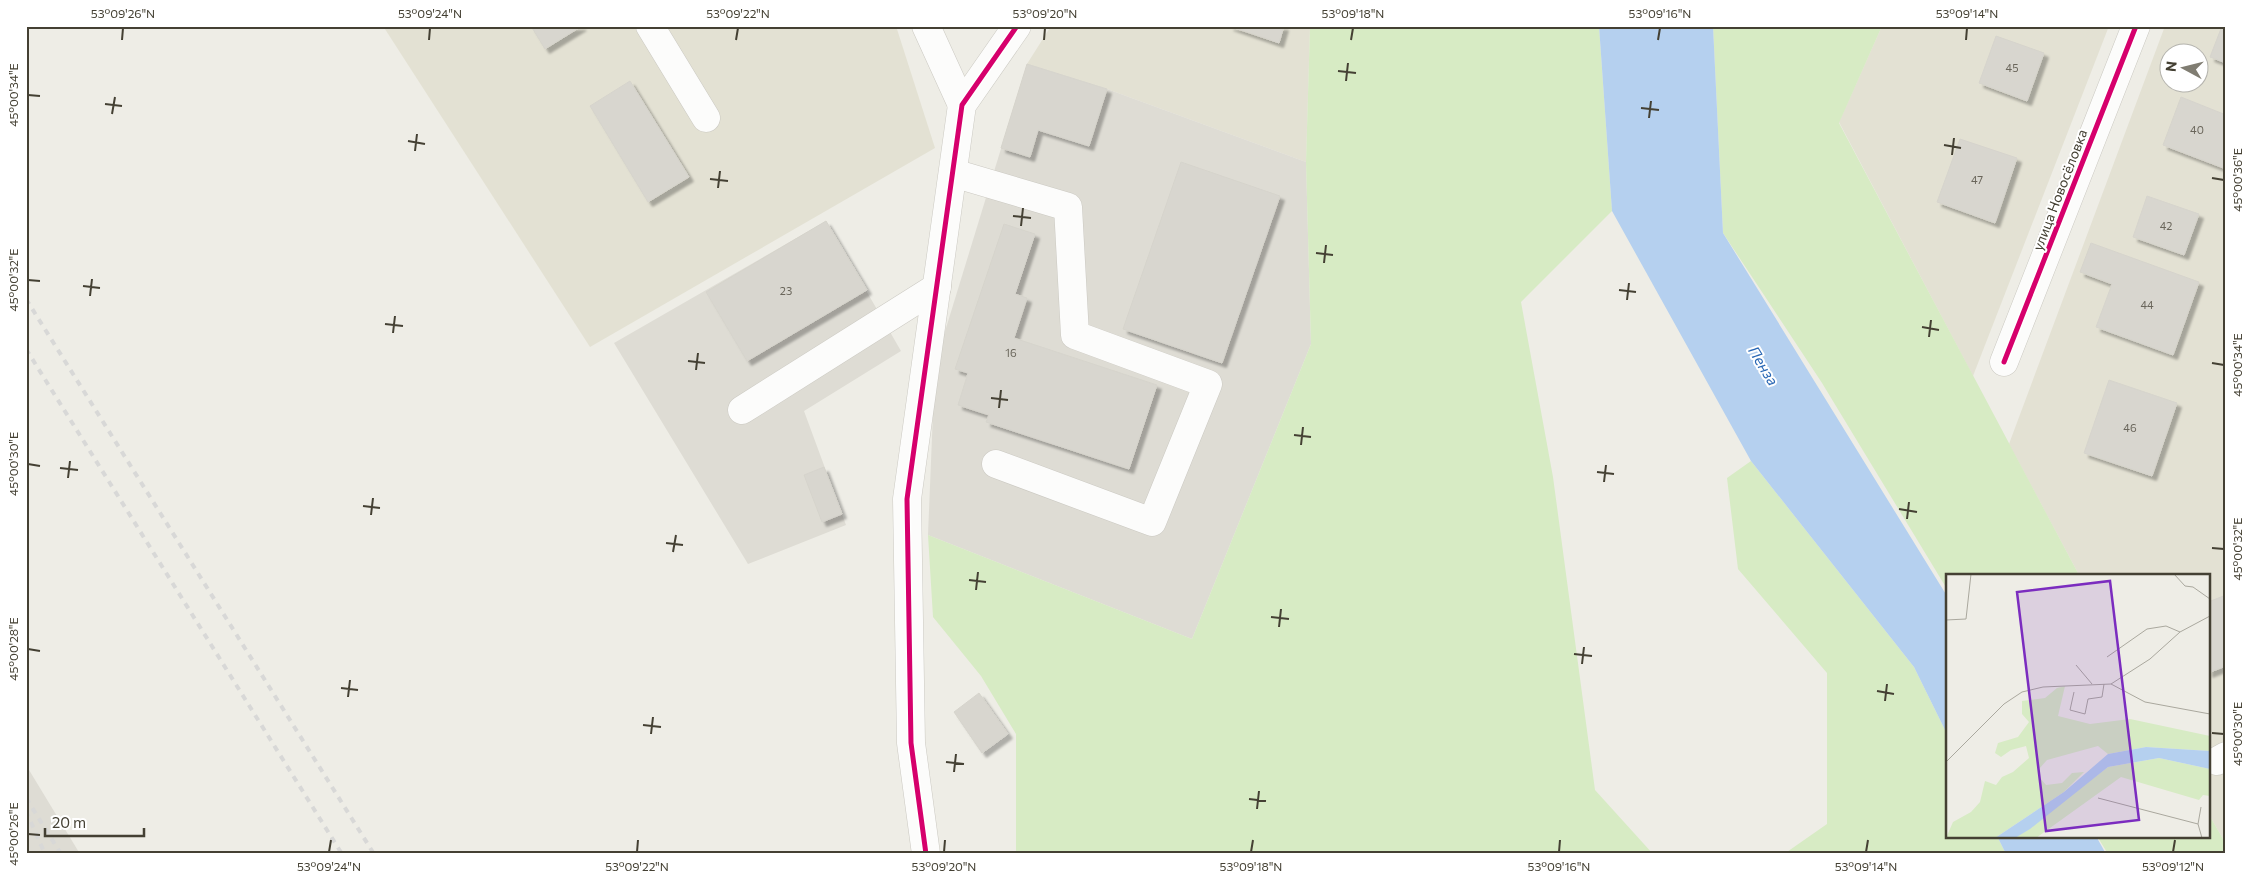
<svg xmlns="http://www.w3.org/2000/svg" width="2252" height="880" font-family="Commissioner,sans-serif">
<defs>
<filter id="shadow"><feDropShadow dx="4.5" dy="4.5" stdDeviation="1" flood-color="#0004"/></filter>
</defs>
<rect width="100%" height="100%" fill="#eeede6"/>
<g fill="#e3e1d3" fill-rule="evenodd">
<path d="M 383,26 L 896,26 L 935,148 L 590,347 Z"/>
<path d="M 1051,26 L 1310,26 L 1306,162 L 1107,89 L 1027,64 Z"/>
<path d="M 1882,26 L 2109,26 L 1973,376 L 1839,122 Z"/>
<path d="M 2165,26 L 2226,26 L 2226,844 L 2208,813 L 2208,575 L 2079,575 L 2009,444 ZM 2170,52 L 2200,52 L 2200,82 L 2170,82 Z"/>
</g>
<g fill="#dedcd4">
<path d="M 1027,64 L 1107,89 L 1306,162 L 1311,344 L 1192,639 L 928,535 L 935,364 Z"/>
<path d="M 826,221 L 901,351 L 804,411 L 846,525 L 748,564 L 614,343 Z"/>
<path d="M 26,765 L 80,854 L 26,854 Z"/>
</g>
<g fill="#d7ebc4">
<path d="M 1310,26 L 1599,26 L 1612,211 L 1521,302 L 1553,477 L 1595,790 L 1653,854 L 1016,854 L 1016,734 L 981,676 L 933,617 L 928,535 L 1192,639 L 1311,344 L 1306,162 Z"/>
<path d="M 1713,26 L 1882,26 L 1839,123 L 2079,575 L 1947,575 L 1947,589 L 1822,383 L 1723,233 Z"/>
<path d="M 1751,461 L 1914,667 L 1947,734 L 1947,836 L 1997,836 L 2006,854 L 1784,854 L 1827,824 L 1827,673 L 1738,569 L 1727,478 Z"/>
<path d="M 2208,813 L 2226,844 L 2226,854 L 2108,854 L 2097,836 L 2208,836 Z"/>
</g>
<g fill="#b5d0ef">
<path d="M 1599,26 L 1713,26 L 1723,233 L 1947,596 L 1947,734 L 1914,667 L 1751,461 L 1612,211 Z"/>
<path d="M 1997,836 L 2096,836 L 2106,854 L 2006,854 Z"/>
</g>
<g fill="#d8d6cf" stroke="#d6d4cc" filter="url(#shadow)">
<path d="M 531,26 L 582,26 L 545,49 Z"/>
<path d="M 1229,26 L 1284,26 L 1279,43 Z"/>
<path d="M 2222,26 L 2226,26 L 2226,63 L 2210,57 Z"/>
<path d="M 1996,36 L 2044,53 L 2027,101 L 1979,83 Z"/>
<path d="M 1027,64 L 1107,89 L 1089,146 L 1038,130 L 1030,157 L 1001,148 Z"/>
<path d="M 630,81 L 689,177 L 648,202 L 590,106 Z"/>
<path d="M 2181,97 L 2226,115 L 2226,169 L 2163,145 Z"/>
<path d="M 1960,139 L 2017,158 L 1995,223 L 1937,202 Z"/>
<path d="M 1181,162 L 1280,196 L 1222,363 L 1123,329 Z"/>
<path d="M 2147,196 L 2199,214 L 2184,255 L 2133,237 Z"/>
<path d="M 826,221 L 867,290 L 747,361 L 706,292 Z"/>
<path d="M 1004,224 L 1035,234 L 1015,294 L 1027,298 L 1014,338 L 1157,385 L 1129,469 L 986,422 L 989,415 L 958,405 L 968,373 L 955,369 Z"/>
<path d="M 2091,243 L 2199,282 L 2173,355 L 2096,327 L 2112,284 L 2080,272 Z"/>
<path d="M 2109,380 L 2177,403 L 2152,476 L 2084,453 Z"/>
<path d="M 824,467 L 842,514 L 822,522 L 804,475 Z"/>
<path d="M 2226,595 L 2226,666 L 2208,673 L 2208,602 Z"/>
<path d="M 979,693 L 1008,734 L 982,753 L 954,712 Z"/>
</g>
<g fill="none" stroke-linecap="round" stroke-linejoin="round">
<defs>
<g id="minor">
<path d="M 650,26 L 706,118"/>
<path d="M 926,26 L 962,105"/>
<path d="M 953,173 L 1068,207 L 1075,335 L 1208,384 L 1152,522 L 996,464"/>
<path d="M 2004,362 L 2136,26"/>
<path d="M 742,410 L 937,287"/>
<path d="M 2217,761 L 2226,756"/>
<path d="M 926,854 L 911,743 L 907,499 L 962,105 L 1017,26"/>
</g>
</defs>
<use href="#minor" stroke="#cbc9c2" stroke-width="29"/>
<use href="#minor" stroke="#fcfcfb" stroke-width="28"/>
<g stroke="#d8d8d7" stroke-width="4" stroke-dasharray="6 6" stroke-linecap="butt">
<path d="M 26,299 L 374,854"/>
<path d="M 26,349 L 342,854"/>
<path d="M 26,798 L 61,854"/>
<path d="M 26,811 L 45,854"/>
</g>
<defs>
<g id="cycleway">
<path d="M 2004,362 L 2136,26"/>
<path d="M 926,854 L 911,743 L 907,499 L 962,105 L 1017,26"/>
</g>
</defs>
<use href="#cycleway" stroke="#fff" stroke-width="8"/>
<use href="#cycleway" stroke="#d6006c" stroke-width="5"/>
</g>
<path fill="none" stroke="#444033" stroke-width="2" d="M 122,40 L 123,28M 429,40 L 430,28M 736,40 L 738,28M 1044,40 L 1045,28M 1351,40 L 1353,28M 1658,40 L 1660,28M 1966,40 L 1967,28M 1338,71 L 1356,73M 1346,81 L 1348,63M 28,95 L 40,96M 105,104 L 122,106M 1641,108 L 1659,110M 112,114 L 115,97M 1649,118 L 1651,101M 408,141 L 425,144M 1944,145 L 1961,148M 415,151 L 417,134M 1952,155 L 1954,138M 2212,178 L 2224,180M 710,179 L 728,181M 718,188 L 720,171M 1013,216 L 1031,218M 1021,226 L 1023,208M 1316,253 L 1333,255M 1324,263 L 1326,245M 28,280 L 40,281M 83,286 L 100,288M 1619,290 L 1636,292M 90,296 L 92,279M 1627,300 L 1629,283M 385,324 L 403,326M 1922,327 L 1939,330M 393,333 L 395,316M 1929,337 L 1931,320M 688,361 L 705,363M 2212,363 L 2224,365M 696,370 L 698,353M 991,398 L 1008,400M 999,408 L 1001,390M 1294,435 L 1311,437M 1301,445 L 1303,427M 28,464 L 40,466M 60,468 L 78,470M 1597,472 L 1614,474M 68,478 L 70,461M 1604,482 L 1606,465M 363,506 L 380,508M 1899,509 L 1917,512M 371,515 L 373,498M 1907,519 L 1909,502M 666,543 L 683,545M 2212,548 L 2224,549M 673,552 L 676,535M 969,580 L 986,582M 976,590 L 978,572M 1271,617 L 1289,619M 1279,627 L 1281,609M 28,649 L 40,651M 1574,654 L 1592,656M 1582,664 L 1584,647M 341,688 L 358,690M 1877,691 L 1894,694M 348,697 L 350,680M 1885,701 L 1887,684M 643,725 L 661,727M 2212,733 L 2224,734M 651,734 L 653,717M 946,762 L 964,764M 954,772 L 956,754M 1249,799 L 1266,801M 1257,809 L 1259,791M 28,834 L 40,835M 329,852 L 331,840M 637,852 L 638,840M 944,852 L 945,840M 1251,852 L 1253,840M 1559,852 L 1560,840M 1866,852 L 1868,840M 2173,852 L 2175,840"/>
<g text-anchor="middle" stroke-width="4" stroke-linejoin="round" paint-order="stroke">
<g font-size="11" fill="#6a665b">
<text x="2012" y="72">45</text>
<text x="2197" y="134">40</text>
<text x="1977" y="184">47</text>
<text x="2166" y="230">42</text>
<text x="786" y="295">23</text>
<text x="2147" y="309">44</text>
<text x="1011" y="357">16</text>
<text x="2130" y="432">46</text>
</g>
<g font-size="14" fill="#444033" stroke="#fff">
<text transform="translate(2060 190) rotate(-69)" y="5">улица Новосёловка</text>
</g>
<g font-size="15" font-style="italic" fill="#2866b4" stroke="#fff">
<text transform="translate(1763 366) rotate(59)" y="5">Пенза</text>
</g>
</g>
<g transform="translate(1946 574)">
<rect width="264" height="264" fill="#eeede6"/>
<path d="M 119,112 L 112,142 L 144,150 L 184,145 L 264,162 L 264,177 L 200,173 L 162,180 L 152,172 L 101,186 L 93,195 L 94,204 L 100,211 L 116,209 L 126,199 L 138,198 L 118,218 L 49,264 L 0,264 L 7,248 L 25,238 L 34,228 L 39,207 L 50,211 L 56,203 L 67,198 L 83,184 L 80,172 L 65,176 L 55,183 L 49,179 L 52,169 L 72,163 L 83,148 L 76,140 L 76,127 L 99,124 L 111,114 ZM 213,184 L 264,195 L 264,222 L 257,221 L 253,226 L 175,203 L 90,264 L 69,264 L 162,193 Z" fill="#d7ebc4"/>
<path d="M 200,173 L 264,177 L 264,195 L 213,184 L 162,193 L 84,255 L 69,264 L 49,264 L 118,218 L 162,180 Z" fill="#b5d0ef"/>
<path fill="none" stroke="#aaa89e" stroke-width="1" d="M 228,0 L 239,12 L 247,13 L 264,25M 0,46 L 20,45 L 25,0M 161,83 L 201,55 L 220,52 L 234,58M 130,91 L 146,110M 165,110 L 204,85 L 234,58 L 264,42M 128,118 L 124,136 L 139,140 L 142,125 L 156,123 L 158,110M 0,188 L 58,130 L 76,118 L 97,113 L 165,110 L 199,128 L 264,140M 152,224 L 252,250 L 256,264M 252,250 L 255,233"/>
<path fill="#7b2cbf" fill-opacity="0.15" stroke="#7b2cbf" stroke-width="2.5" d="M 164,7 L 193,246 L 100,257 L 71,18 Z"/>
<rect width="264" height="264" fill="none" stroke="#444033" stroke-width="2.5"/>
</g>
<rect width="2252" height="880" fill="none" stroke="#ffffff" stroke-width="55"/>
<g transform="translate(2184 68) rotate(277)"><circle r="24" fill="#ffffff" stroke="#b4b3ad"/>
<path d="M0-4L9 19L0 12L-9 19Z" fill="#807d72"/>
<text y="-8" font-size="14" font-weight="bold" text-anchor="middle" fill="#444033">N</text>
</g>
<path d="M45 828v8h99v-8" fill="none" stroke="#444033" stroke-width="2.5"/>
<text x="52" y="828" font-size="15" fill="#444033" stroke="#ffffff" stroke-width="4" paint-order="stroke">20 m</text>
<rect x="28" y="28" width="2196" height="824" fill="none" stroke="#444033" stroke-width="2"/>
<g font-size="12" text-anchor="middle" fill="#444033">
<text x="123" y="18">53°09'26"N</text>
<text x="430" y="18">53°09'24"N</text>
<text x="738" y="18">53°09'22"N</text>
<text x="1045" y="18">53°09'20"N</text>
<text x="1353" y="18">53°09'18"N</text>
<text x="1660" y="18">53°09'16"N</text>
<text x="1967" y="18">53°09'14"N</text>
<text transform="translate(14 95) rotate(-90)" y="4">45°00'34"E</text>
<text transform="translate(2238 180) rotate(-90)" y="4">45°00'36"E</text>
<text transform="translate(14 280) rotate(-90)" y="4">45°00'32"E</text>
<text transform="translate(2238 365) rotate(-90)" y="4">45°00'34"E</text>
<text transform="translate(14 464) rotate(-90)" y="4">45°00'30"E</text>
<text transform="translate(2238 549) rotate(-90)" y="4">45°00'32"E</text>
<text transform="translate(14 649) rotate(-90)" y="4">45°00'28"E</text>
<text transform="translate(2238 734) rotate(-90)" y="4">45°00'30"E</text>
<text transform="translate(14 834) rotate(-90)" y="4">45°00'26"E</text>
<text x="329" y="871">53°09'24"N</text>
<text x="637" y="871">53°09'22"N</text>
<text x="944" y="871">53°09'20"N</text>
<text x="1251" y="871">53°09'18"N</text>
<text x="1559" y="871">53°09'16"N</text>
<text x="1866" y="871">53°09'14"N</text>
<text x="2173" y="871">53°09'12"N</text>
</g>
</svg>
